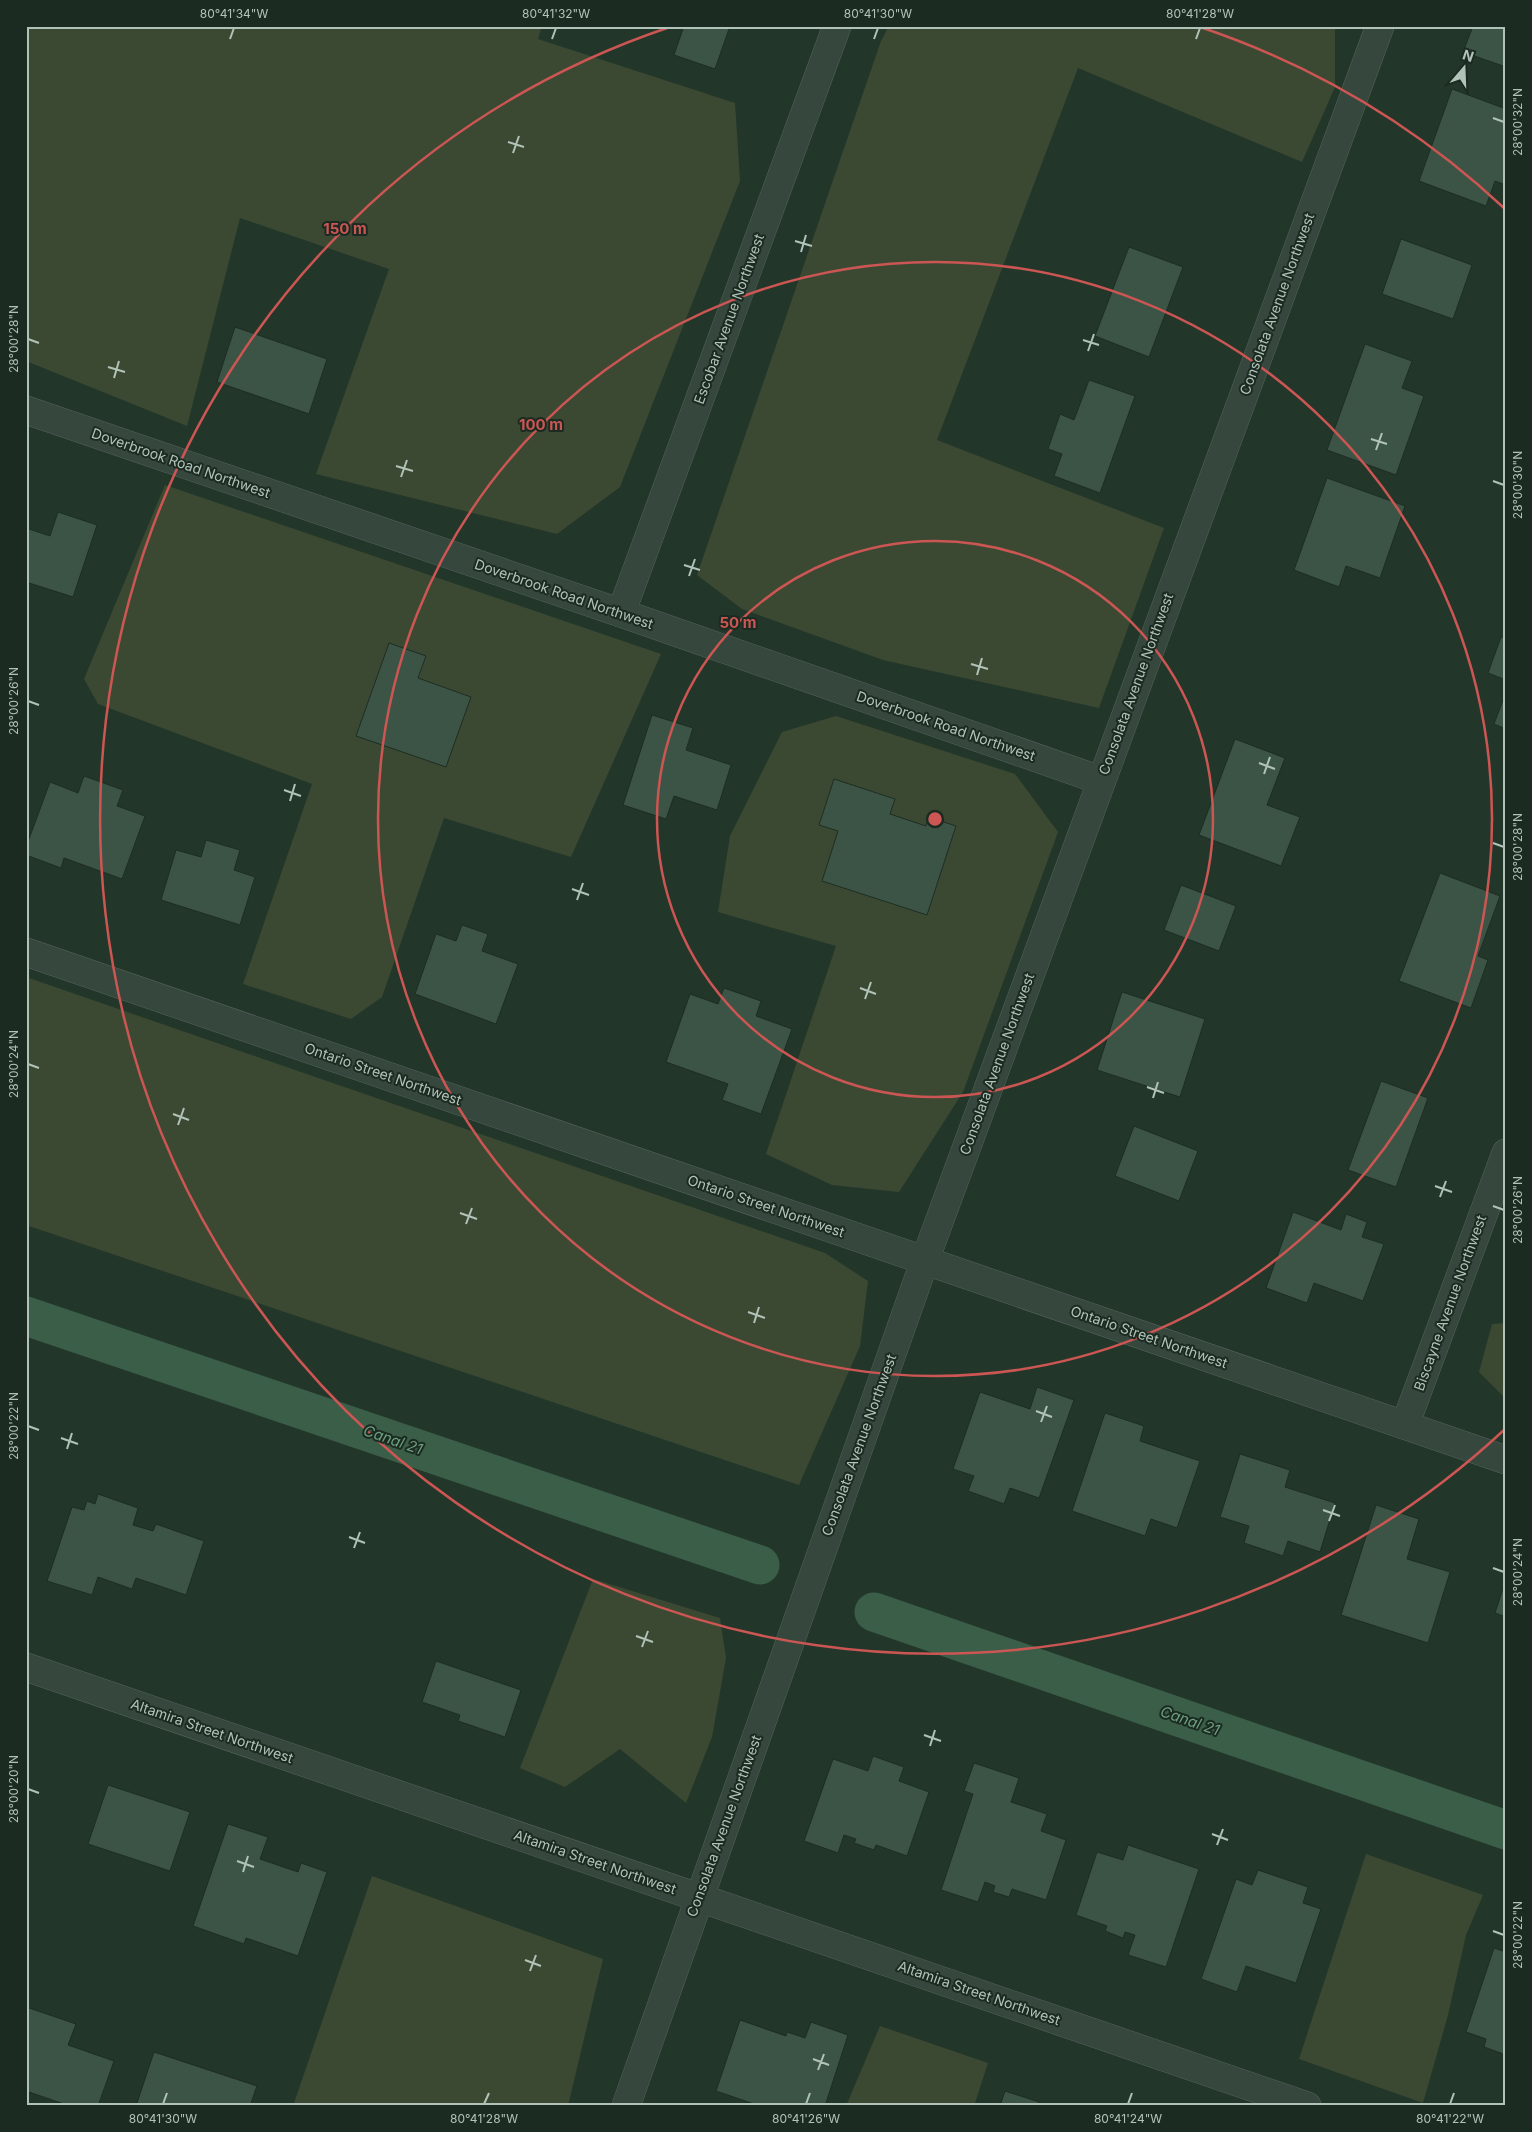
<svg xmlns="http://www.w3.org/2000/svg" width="1532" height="2132" font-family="Inter,sans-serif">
<rect width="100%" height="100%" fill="#23362a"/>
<g fill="#3b4933">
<path d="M 26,26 L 542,26 L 538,39 L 735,103 L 740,181 L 620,487 L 557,534 L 316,474 L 389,269 L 240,218 L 187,426 L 26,361 Z"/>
<path d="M 889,26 L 1335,26 L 1335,87 L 1302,162 L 1078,68 L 937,440 L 1164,528 L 1099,708 L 883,660 L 742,609 L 697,575 L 881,41 Z"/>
<path d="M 165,485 L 661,654 L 571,857 L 444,818 L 382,997 L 351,1019 L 243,984 L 312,784 L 98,704 L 84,679 Z"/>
<path d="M 836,716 L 1015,774 L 1058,832 L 963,1092 L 899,1192 L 832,1185 L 766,1154 L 836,946 L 718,912 L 730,836 L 782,732 Z"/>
<path d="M 26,977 L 825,1253 L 868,1281 L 860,1346 L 799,1485 L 26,1225 Z"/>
<path d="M 1506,1323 L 1506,1399 L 1479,1372 L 1492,1324 Z"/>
<path d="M 593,1579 L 720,1618 L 726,1658 L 712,1737 L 686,1803 L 620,1749 L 565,1787 L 520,1768 Z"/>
<path d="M 1366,1854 L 1483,1895 L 1466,1935 L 1448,2015 L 1423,2103 L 1299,2059 Z"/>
<path d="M 372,1876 L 603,1959 L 568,2106 L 293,2106 Z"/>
<path d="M 880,2026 L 988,2063 L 974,2106 L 846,2106 Z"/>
</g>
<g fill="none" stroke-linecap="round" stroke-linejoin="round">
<g stroke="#3a5e48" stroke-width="39">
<path d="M 26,1316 L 760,1565"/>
<path d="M 874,1612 L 1506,1830"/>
</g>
</g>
<g fill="#3c5445" stroke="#1e2d24">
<path d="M 684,26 L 730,26 L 715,69 L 674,55 Z"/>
<path d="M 1473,26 L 1506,26 L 1506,67 L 1463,52 Z"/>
<path d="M 1452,89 L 1506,109 L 1506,185 L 1495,181 L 1486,206 L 1419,181 Z"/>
<path d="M 1401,239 L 1472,265 L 1453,319 L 1382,294 Z"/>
<path d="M 1129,247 L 1183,267 L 1149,357 L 1095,336 Z"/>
<path d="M 235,327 L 327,359 L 309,414 L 217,382 Z"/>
<path d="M 1365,344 L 1412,361 L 1402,388 L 1424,396 L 1396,475 L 1327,450 Z"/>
<path d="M 1089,380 L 1135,396 L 1100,493 L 1054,476 L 1062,454 L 1048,449 L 1060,414 L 1074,420 Z"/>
<path d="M 1327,478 L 1405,506 L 1380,578 L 1346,566 L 1339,587 L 1294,570 Z"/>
<path d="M 58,512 L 97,525 L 73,597 L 26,582 L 26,528 L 50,536 Z"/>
<path d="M 1501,637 L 1506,638 L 1506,680 L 1488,673 Z"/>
<path d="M 389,643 L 426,656 L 418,678 L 471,697 L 446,767 L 356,736 Z"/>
<path d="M 1506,692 L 1506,729 L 1494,724 Z"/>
<path d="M 652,715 L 693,728 L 686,750 L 731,765 L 717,810 L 674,796 L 666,819 L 623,805 Z"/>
<path d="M 1235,739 L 1285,758 L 1267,805 L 1300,817 L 1281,866 L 1199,835 Z"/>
<path d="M 84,776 L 123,790 L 117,806 L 145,816 L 122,879 L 64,858 L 61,868 L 26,855 L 26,847 L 50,782 L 78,793 Z"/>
<path d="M 834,779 L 895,799 L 890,814 L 926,826 L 929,817 L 956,826 L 927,915 L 822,881 L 838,831 L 819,825 Z"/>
<path d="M 206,840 L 240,850 L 234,870 L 255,877 L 240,925 L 161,900 L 176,850 L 201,857 Z"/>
<path d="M 1440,873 L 1500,896 L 1478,956 L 1488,960 L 1471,1008 L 1399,981 Z"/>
<path d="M 1181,885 L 1236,906 L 1219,951 L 1164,930 Z"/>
<path d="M 462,925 L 488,934 L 482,951 L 518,964 L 496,1024 L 415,994 L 436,934 L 456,941 Z"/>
<path d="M 724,988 L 761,1001 L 756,1016 L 792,1029 L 761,1114 L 722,1100 L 728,1084 L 666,1062 L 690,994 L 718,1004 Z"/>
<path d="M 1122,992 L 1205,1019 L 1180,1097 L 1097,1070 Z"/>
<path d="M 1381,1081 L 1428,1098 L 1396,1187 L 1348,1170 Z"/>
<path d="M 1134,1126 L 1198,1151 L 1179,1201 L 1115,1176 Z"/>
<path d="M 1293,1212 L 1341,1230 L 1346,1214 L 1367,1222 L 1362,1237 L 1384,1244 L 1363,1301 L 1314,1283 L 1307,1303 L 1266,1288 Z"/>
<path d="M 1037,1387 L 1074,1400 L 1039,1498 L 1010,1488 L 1004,1504 L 968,1491 L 974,1476 L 953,1469 L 980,1392 L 1030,1409 Z"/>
<path d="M 1105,1413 L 1144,1426 L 1140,1441 L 1200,1461 L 1177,1528 L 1151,1519 L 1145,1536 L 1072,1511 Z"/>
<path d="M 1240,1454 L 1290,1470 L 1285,1487 L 1335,1503 L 1320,1552 L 1288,1541 L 1283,1556 L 1244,1543 L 1249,1526 L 1220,1517 Z"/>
<path d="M 98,1494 L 138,1508 L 133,1525 L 153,1531 L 156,1524 L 204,1541 L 186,1595 L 136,1578 L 132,1589 L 98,1577 L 92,1595 L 47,1581 L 72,1507 L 84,1510 L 87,1501 L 95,1504 Z"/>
<path d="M 1376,1505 L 1419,1519 L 1407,1559 L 1450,1572 L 1428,1643 L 1341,1615 Z"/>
<path d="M 1506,1579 L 1506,1617 L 1495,1613 Z"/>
<path d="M 436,1661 L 521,1690 L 505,1737 L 458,1721 L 460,1715 L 422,1702 Z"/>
<path d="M 873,1756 L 904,1767 L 899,1781 L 929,1792 L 907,1856 L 876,1845 L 874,1850 L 854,1843 L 856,1839 L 844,1835 L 838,1853 L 804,1841 L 833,1759 L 868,1771 Z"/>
<path d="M 974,1763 L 1019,1778 L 1011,1802 L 1047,1814 L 1041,1831 L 1066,1840 L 1046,1900 L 1012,1889 L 1009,1897 L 993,1892 L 995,1886 L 985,1882 L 978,1902 L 941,1890 L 973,1794 L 964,1791 Z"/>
<path d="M 108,1785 L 190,1812 L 170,1871 L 88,1844 Z"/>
<path d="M 228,1824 L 268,1837 L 260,1859 L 298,1872 L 301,1863 L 327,1872 L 298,1956 L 246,1938 L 244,1944 L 193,1926 Z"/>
<path d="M 1128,1845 L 1199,1869 L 1166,1967 L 1128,1955 L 1135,1935 L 1125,1932 L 1123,1938 L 1105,1931 L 1107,1926 L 1076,1915 L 1097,1852 L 1123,1860 Z"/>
<path d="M 1258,1870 L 1308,1887 L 1303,1903 L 1321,1909 L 1296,1983 L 1246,1966 L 1237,1992 L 1201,1979 L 1236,1879 L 1252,1885 Z"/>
<path d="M 1494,1948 L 1506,1952 L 1506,2055 L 1484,2047 L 1486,2039 L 1466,2032 Z"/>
<path d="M 26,2007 L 76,2024 L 68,2045 L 114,2061 L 98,2106 L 63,2106 L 64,2104 L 26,2091 Z"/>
<path d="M 740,2020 L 786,2036 L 787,2032 L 805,2038 L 811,2022 L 848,2035 L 825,2106 L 760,2106 L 716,2091 Z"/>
<path d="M 154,2052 L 257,2086 L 250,2106 L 136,2106 Z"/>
<path d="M 1005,2091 L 1039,2102 L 1038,2106 L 1000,2106 Z"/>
</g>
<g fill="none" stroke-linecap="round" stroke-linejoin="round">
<defs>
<g id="minor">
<path d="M 26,410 L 621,613 L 1100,780"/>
<path d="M 621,613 L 837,26"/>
<path d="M 26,952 L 1506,1460"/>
<path d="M 1405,1425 L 1506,1153"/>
<path d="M 26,1667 L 1307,2106"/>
<path d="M 626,2106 L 925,1260 L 1380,26"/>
</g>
</defs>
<use href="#minor" stroke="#54645b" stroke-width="29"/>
<use href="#minor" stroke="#36473d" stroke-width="28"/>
</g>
<path fill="none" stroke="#b1c3b8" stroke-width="2" d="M 230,39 L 234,28M 552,39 L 556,28M 874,39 L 878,28M 1196,39 L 1200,28M 1493,118 L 1504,122M 508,142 L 524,147M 513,153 L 519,136M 795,241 L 812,246M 801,252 L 806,235M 28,339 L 39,343M 1083,340 L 1099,345M 1088,351 L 1094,334M 108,367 L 125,372M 114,378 L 119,361M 1371,439 L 1387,444M 1376,450 L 1382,433M 396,466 L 413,471M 401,477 L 407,460M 1493,481 L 1504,485M 684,565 L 700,570M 689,576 L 695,559M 971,664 L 988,669M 977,675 L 982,658M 28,701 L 39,705M 1259,763 L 1275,769M 1264,774 L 1270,757M 284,790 L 301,796M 290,801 L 295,784M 1493,843 L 1504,847M 572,889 L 589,895M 577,900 L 583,883M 860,988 L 876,994M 865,999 L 871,982M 28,1064 L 39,1068M 1147,1087 L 1164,1093M 1153,1098 L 1158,1082M 173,1114 L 189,1120M 178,1125 L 184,1108M 1435,1186 L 1452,1192M 1440,1197 L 1446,1181M 1493,1206 L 1504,1210M 460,1213 L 477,1219M 466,1224 L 472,1208M 748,1312 L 765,1318M 754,1323 L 759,1307M 1036,1411 L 1052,1417M 1041,1422 L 1047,1406M 28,1426 L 39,1430M 61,1438 L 78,1444M 67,1449 L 72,1433M 1323,1510 L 1340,1516M 1329,1521 L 1335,1505M 349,1537 L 365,1543M 354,1548 L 360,1532M 1493,1568 L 1504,1572M 636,1636 L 653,1642M 642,1647 L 648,1631M 924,1735 L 941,1741M 930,1746 L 935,1730M 28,1789 L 39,1793M 1212,1834 L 1228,1840M 1217,1845 L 1223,1829M 237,1861 L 254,1867M 243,1872 L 248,1856M 1493,1931 L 1504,1935M 525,1960 L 541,1966M 530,1971 L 536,1955M 813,2059 L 829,2065M 818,2070 L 824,2054M 163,2104 L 167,2093M 484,2104 L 489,2093M 806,2104 L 810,2093M 1128,2104 L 1132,2093M 1450,2104 L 1454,2093"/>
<g fill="none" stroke="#cb5653" stroke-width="2.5">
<circle cx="935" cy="819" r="278"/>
<circle cx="935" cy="819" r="557"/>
<path d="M1504 1430A835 835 0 1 1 670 27M1200 27A835 835 0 0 1 1504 208"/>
</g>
<g text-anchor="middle" stroke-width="4" stroke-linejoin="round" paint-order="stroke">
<g font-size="14" fill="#b1c3b8" stroke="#1c2b22">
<text transform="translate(1277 304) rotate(-70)" y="5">Consolata Avenue Northwest</text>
<text transform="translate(729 319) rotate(-70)" y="5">Escobar Avenue Northwest</text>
<text transform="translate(181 463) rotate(19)" y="5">Doverbrook Road Northwest</text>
<text transform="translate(564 594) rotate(19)" y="5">Doverbrook Road Northwest</text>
<text transform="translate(1136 684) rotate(-70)" y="5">Consolata Avenue Northwest</text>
<text transform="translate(946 726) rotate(19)" y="5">Doverbrook Road Northwest</text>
<text transform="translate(997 1064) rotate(-70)" y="5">Consolata Avenue Northwest</text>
<text transform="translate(383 1074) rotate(19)" y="5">Ontario Street Northwest</text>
<text transform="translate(766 1206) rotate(19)" y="5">Ontario Street Northwest</text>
<text transform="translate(1450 1303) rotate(-70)" y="5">Biscayne Avenue Northwest</text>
<text transform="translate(1149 1337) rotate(19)" y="5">Ontario Street Northwest</text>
<text transform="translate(859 1445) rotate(-70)" y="5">Consolata Avenue Northwest</text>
<text transform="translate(212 1731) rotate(19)" y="5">Altamira Street Northwest</text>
<text transform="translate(724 1826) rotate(-70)" y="5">Consolata Avenue Northwest</text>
<text transform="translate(595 1862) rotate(19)" y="5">Altamira Street Northwest</text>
<text transform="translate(979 1993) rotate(19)" y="5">Altamira Street Northwest</text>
</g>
<g font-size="15" font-style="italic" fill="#6d9f80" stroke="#1c2b22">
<text transform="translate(393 1440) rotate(19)" y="5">Canal 21</text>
<text transform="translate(1190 1721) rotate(19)" y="5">Canal 21</text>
</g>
</g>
<circle cx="935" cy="819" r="8" fill="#cb5653" stroke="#1c2b22" stroke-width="2.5"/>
<g font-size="15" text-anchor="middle" font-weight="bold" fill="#cb5653" stroke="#1c2b22" stroke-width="4" stroke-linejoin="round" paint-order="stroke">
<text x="345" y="234">150 m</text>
<text x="541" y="430">100 m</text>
<text x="738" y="628">50 m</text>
</g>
<rect width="1532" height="2132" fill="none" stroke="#1c2b22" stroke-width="55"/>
<g transform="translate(1464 68) rotate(19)" stroke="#1c2b22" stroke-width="4" paint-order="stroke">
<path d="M0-4L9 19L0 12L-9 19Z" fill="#b1c3b8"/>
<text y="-8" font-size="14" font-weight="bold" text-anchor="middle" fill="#b1c3b8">N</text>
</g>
<rect x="28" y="28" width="1476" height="2076" fill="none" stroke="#b1c3b8" stroke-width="2"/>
<g font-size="12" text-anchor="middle" fill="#b1c3b8">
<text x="234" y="18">80°41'34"W</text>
<text x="556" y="18">80°41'32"W</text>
<text x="878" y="18">80°41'30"W</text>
<text x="1200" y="18">80°41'28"W</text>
<text transform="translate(1518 122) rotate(-90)" y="4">28°00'32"N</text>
<text transform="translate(14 339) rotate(-90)" y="4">28°00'28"N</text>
<text transform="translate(1518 485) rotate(-90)" y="4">28°00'30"N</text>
<text transform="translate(14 701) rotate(-90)" y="4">28°00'26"N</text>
<text transform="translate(1518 847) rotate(-90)" y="4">28°00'28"N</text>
<text transform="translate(14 1064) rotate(-90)" y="4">28°00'24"N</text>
<text transform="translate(1518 1210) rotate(-90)" y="4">28°00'26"N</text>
<text transform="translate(14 1426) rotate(-90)" y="4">28°00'22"N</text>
<text transform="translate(1518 1572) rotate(-90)" y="4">28°00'24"N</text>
<text transform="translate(14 1789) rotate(-90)" y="4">28°00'20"N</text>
<text transform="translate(1518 1935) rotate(-90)" y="4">28°00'22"N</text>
<text x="163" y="2123">80°41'30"W</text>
<text x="484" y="2123">80°41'28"W</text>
<text x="806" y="2123">80°41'26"W</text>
<text x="1128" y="2123">80°41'24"W</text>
<text x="1450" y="2123">80°41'22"W</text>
</g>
</svg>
